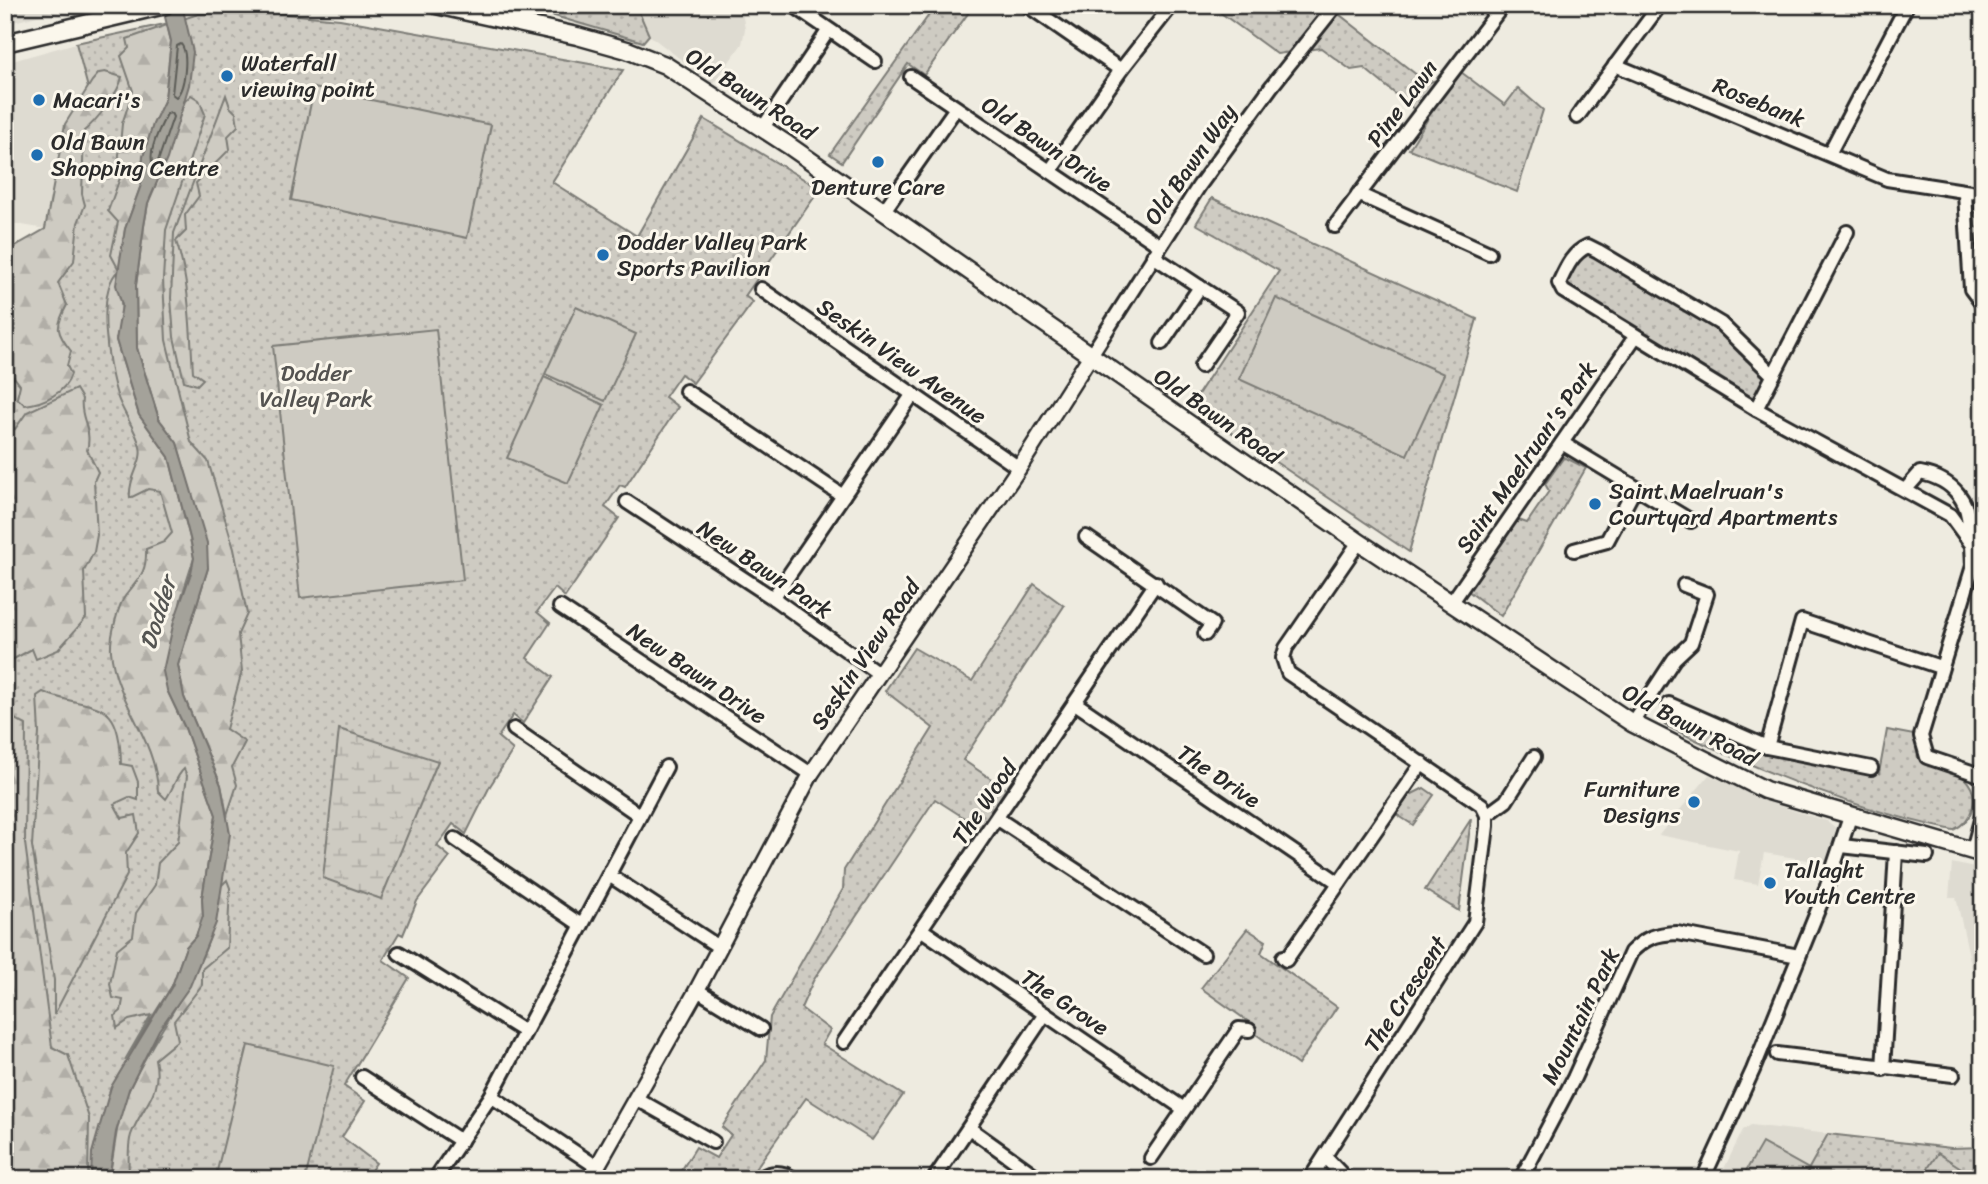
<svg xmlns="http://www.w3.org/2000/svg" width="1988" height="1184" font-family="Sriracha,sans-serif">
<defs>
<pattern id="green-dots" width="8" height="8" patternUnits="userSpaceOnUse" patternTransform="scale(1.75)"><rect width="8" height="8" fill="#cecbc2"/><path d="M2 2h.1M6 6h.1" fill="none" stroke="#b1aea7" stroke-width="1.8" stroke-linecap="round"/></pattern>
<pattern id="forest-firs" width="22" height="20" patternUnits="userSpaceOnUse" patternTransform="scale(1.75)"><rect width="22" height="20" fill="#cecbc2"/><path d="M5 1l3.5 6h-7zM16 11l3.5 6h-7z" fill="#b1aea7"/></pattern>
<pattern id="wetland-marsh" width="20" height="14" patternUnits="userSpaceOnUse" patternTransform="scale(1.75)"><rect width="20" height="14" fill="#cecbc2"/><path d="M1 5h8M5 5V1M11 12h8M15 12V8" fill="none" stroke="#b1aea7"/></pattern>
</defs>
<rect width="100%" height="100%" fill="#eeebe0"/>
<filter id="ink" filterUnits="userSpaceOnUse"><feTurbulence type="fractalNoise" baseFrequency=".0143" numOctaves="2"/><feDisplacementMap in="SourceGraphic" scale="14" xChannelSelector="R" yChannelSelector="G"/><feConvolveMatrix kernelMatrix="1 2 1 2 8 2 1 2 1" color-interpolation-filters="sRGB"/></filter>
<g filter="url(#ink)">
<g fill="#dedbd1">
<path d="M 5,5 L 82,5 L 5,24 Z"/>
<path d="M 636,5 L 741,5 L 745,29 L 742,44 L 713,84 L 649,35 Z"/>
<path d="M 76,43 L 88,88 L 45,229 L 5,222 L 5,63 Z"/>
<path d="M 1709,775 L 1782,807 L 1827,821 L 1836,828 L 1827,863 L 1764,853 L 1758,884 L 1734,880 L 1739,851 L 1659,835 Z"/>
<path d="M 1952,863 L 1983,870 L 1983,1019 L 1956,897 L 1949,897 Z"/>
<path d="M 1751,1125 L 1951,1148 L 1983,1147 L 1983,1179 L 1719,1179 L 1743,1130 Z"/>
</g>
<g fill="url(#green-dots)" stroke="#7c7b76" stroke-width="2">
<path d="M 517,5 L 636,5 L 649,35 L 643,42 Z"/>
<path d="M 936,5 L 974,5 L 924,75 L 908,64 L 842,162 L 830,154 Z"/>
<path d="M 1210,5 L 1308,5 L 1313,10 L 1340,15 L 1427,83 L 1461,72 L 1505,105 L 1518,88 L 1543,110 L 1517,192 L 1409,149 L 1427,120 L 1364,68 L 1351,70 L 1321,48 L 1277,54 Z"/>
<path d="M 246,10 L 340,19 L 623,70 L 552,182 L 637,236 L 704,119 L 820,189 L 745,296 L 753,302 L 693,383 L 681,374 L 665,397 L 678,407 L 625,487 L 620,485 L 605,507 L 619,518 L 565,597 L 555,588 L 537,612 L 550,623 L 527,658 L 553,677 L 523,723 L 513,715 L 498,737 L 513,750 L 490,786 L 466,834 L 453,824 L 437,846 L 450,857 L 417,901 L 403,935 L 399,933 L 383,960 L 409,978 L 344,1086 L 365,1101 L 342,1137 L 376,1163 L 365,1179 L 5,1179 L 5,292 L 45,229 L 88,88 L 76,43 L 174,22 L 198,14 Z"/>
<path d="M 1212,198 L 1477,319 L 1409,552 L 1191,405 L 1279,271 L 1196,224 Z"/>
<path d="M 1983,210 L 1983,299 C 1969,279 1968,236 1974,213 Z"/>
<path d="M 1588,246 L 1721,324 L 1773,375 L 1756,409 L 1563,291 L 1566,266 Z"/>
<path d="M 1564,457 L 1586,468 L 1501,616 L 1463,587 L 1510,517 L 1527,523 L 1549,491 L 1545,484 Z"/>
<path d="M 1034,584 L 1064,606 L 963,760 L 1006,789 L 980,828 L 935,799 L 813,981 L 801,1008 L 830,1030 L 822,1044 L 903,1095 L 872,1140 L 806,1098 L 748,1179 L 676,1179 L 696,1147 L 716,1158 L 731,1135 L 722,1127 L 766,1060 L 770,1017 L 843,889 L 844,870 L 933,728 L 885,691 L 914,648 L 972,681 Z"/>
<path d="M 1680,710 L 1742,737 L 1879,773 L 1887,730 L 1914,735 L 1918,758 L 1922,762 C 1935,766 1954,769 1964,778 C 1982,795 1973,821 1953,830 C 1853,809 1756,770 1665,725 Z"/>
<path d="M 1424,788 L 1434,795 L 1413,825 L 1396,814 L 1408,796 Z"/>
<path d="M 1471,819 L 1459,911 L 1425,890 Z"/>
<path d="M 1247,929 L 1266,941 L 1261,953 L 1337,1007 L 1298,1065 L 1253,1032 L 1256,1027 L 1201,988 Z"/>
<path d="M 1828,1134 L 1951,1148 L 1983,1147 L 1983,1179 L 1803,1179 Z"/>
</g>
<g fill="url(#forest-firs)" stroke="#7c7b76" stroke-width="2">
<path d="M 167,25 L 171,41 L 165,99 L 153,125 L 143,157 L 141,185 L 125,229 L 119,270 L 122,315 L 116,340 L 139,415 L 169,457 L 190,538 L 194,558 L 181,599 L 167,690 L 185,728 L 216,815 L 202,898 L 203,916 L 196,936 L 186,947 L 172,986 L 125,1060 L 151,1015 L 129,1020 L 117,1028 L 115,1016 L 121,1011 L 123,1000 L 113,998 L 110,984 L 117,949 L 133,936 L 136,913 L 155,885 L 158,863 L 178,842 L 187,776 L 184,769 C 176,776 173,789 166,799 L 158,791 C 156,738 115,701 111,651 C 110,638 118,604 126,595 C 139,578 147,573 146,549 L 164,542 L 172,533 L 160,491 L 148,489 L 130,498 C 128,477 144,462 140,447 C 138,434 123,412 118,398 C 108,369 95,290 119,270 L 111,255 L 118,222 L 108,211 L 120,178 L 118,165 L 122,124 L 133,91 L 121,56 L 129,48 L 127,39 Z"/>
<path d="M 105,72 L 122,77 C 119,93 96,121 84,131 L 82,194 L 85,205 L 78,223 L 74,261 L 58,283 L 67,305 C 55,327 56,332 71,351 L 67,366 L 71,374 C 66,393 43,403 25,405 L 17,398 L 20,385 L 14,377 L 5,392 L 5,260 L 12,248 L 45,229 L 65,124 L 92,81 L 99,73 Z"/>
<path d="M 191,95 L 199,100 L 205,114 L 166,230 L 163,279 L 166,340 L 191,442 L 208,461 L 234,549 L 247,614 L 238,634 L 242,671 L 226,729 L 245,742 L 232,767 L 237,785 L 227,815 L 221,785 L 184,697 L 178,665 L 208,568 L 200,524 L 177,443 L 159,419 L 137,348 L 136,285 L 144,226 L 148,203 L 185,101 Z"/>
<path d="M 226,95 L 230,107 L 236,113 L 238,126 L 228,136 L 230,149 L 196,183 L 199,196 L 185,215 L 186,231 L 176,241 C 190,283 190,329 193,372 L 203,379 L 197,385 L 184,381 L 174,337 L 171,298 L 174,233 Z"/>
<path d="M 76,389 L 82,399 C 79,418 93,429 87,450 L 98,472 L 94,481 L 97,535 L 94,552 L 84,571 L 86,618 L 58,650 L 36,659 L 32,649 L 10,661 L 5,657 L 5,422 L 15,429 L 27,412 Z"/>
<path d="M 43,692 C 93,713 120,692 121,764 L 132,766 L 138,782 L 138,800 L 129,797 L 114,804 L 122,818 L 136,815 L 139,833 L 126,853 L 127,875 L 54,1015 L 54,980 L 32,846 L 39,733 L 37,696 Z"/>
<path d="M 5,699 L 13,718 L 26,725 L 25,843 L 52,1047 L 68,1055 L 89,1118 L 88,1179 L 5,1179 Z"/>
<path d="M 227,880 L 230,888 L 227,948 L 202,969 L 202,985 L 174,1021 L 178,1040 L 155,1059 C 163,1096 141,1106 131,1135 C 127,1147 129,1166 129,1179 L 109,1179 C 115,1149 116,1119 129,1090 C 159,1022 216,965 219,888 Z"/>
</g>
<path fill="url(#wetland-marsh)" stroke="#7c7b76" stroke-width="2" d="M 339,729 L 438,761 L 381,899 L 323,878 Z"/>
<g fill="#cecbc2" stroke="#7c7b76" stroke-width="2">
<path d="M 314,88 L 491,125 L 467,238 L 291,200 Z"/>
<path d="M 1276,298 L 1444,374 L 1407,455 L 1239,379 Z"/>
<path d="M 576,307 L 636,334 L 605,401 L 545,374 Z"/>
<path d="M 436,329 L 463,580 L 300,598 L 273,346 Z"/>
<path d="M 544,377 L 604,405 L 568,483 L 507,458 Z"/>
<path d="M 248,1045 L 334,1066 L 305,1179 L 215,1179 Z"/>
<path d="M 1762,1143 L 1809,1169 L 1803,1179 L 1749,1179 L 1743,1176 Z"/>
<path d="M 1938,1153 L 1978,1179 L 1921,1179 Z"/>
</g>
<path fill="#a4a29a" stroke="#74726e" stroke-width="2" d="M 162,5 L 182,5 L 193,52 L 189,85 L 167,159 L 148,203 L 144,226 L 136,285 L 137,348 L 159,419 L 177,443 L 207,543 L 208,568 L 178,665 L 184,697 L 221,785 L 230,834 L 216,923 L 190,986 L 159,1030 L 129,1089 L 116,1132 L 109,1179 L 91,1179 L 92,1153 L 111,1087 L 172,986 L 186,947 L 196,936 L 203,916 L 202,898 L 216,815 L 185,728 L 167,690 L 163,671 L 174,621 L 191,573 L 194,558 L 190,538 L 169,457 L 139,415 L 116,340 L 122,305 L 116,285 L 125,229 L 141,185 L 143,157 L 153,124 L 165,99 L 171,41 Z"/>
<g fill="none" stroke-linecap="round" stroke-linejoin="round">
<g stroke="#5b5b57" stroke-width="2">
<path d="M 181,44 C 189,54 185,89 176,97 L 172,94 L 177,46 Z"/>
<path d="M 171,113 L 173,117 L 157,164 L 153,165 C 147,152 160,127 167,114 Z"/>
</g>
<defs>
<g id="minor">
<path d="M 793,5 L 875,61"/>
<path d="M 1027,5 L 1121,70"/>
<path d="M 1615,65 L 1887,179 L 1983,194"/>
<path d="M 911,77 L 1159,245"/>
<path d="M 1577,117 L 1660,5"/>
<path d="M 762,129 L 828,31"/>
<path d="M 1829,154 L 1907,5"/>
<path d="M 1050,171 L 1121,70 L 1172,5"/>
<path d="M 1358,194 L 1489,253"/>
<path d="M 1965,194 L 1971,289 L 1983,305"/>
<path d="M 883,212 L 956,108"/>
<path d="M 1335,226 L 1503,5"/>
<path d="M 1153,256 L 1238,312 L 1201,366"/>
<path d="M 761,289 L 1019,468"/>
<path d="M 1162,343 L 1200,287"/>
<path d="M 1091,355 L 1199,186 L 1271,87 L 1336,5"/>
<path d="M 1773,375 L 1721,324 L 1598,251 L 1588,246 C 1572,253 1566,268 1559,283 L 1563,291 L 1756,409 L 1950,515 L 1972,545 L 1973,566 L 1921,736 L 1927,757 L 1983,776"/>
<path d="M 686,391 L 843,496"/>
<path d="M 1756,409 L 1847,232"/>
<path d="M 1562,443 L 1691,521"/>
<path d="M 1906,489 L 1920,473 C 1953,479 1973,502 1968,537"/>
<path d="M 627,502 L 773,598 L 878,673"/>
<path d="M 1086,537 L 1212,624 L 1205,634"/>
<path d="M 1574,550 L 1607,541 L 1635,488"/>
<path d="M 773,598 L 913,394"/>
<path d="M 1452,602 L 1635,337"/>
<path d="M 560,607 L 811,774"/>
<path d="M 1075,703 L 1339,883"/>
<path d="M 1669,704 L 1767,747 L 1871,768"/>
<path d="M 1632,723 L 1674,659 L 1691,643 L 1707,594 L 1684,585"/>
<path d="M 514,729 L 639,815"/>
<path d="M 1767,747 L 1802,621 L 1940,667"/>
<path d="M 1487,815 L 1506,801 L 1534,757"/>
<path d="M 998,819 L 1203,954"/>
<path d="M 455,839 L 581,925"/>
<path d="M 1842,846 L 1927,856"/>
<path d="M 1973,850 L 1983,812"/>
<path d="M 609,875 L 719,947"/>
<path d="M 922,930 L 1184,1109"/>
<path d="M 399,953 L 525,1032"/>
<path d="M 1283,957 L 1286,960 L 1422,763"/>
<path d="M 697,990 L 761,1029"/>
<path d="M 844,1042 L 1156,583"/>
<path d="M 1777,1054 L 1953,1075"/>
<path d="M 1883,1069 L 1896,852"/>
<path d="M 362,1077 L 461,1141"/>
<path d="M 491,1096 L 597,1167"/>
<path d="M 637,1099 L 713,1142"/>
<path d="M 969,1128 L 1040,1179"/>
<path d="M 1325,1157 L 1346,1179"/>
<path d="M 1151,1158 L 1239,1029 L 1249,1030"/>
<path d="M 1316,1171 L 1327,1179"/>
<path d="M 435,1179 L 491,1096 L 666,767"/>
<path d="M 759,1179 C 771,1171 782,1171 794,1179"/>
<path d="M 934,1179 L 1045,1014"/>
<path d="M 1310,1179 L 1475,922 L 1487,826 L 1487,815 L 1482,805 L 1288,673 L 1283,658 L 1286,648 L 1359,542"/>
<path d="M 1521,1179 L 1574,1078 L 1631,952 C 1646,937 1656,934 1677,933 L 1799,956"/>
<path d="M 1703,1179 L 1753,1070 L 1824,895 L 1850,817"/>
</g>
<path id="tertiary" d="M 590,1179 L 697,990 L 811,774 L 1019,468 L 1091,355"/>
<g id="secondary">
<path d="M 436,5 L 577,36 L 627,50 L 665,65 L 788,145 L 1359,542 L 1632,723 L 1765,790 L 1983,854"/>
<path d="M 5,43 L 165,5"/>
</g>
</defs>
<use href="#minor" stroke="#2b2b2b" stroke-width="18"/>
<use href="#tertiary" stroke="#2b2b2b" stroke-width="19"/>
<use href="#secondary" stroke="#2b2b2b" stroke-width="21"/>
<use href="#minor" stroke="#fbf7ec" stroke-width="12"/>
<use href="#tertiary" stroke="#fbf7ec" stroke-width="14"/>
<use href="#secondary" stroke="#fbf7ec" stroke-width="16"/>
</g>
</g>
<g fill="#1f6fb2" stroke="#fbf7ec" stroke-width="2.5">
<circle cx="227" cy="76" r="7"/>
<circle cx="39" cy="100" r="7"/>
<circle cx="37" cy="155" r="7"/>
<circle cx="878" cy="162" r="7"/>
<circle cx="603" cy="255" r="7"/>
<circle cx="1595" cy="504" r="7"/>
<circle cx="1694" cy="802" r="7"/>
<circle cx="1770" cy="883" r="7"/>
</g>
<g text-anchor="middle" stroke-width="6" stroke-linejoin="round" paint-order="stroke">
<g font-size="23" fill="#2b2b2b" stroke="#fbf7ec" text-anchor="start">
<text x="241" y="71">Waterfall<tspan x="241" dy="26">viewing point</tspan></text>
<text x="53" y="108">Macari's</text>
<text x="51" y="150">Old Bawn<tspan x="51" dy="26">Shopping Centre</tspan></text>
<text x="878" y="195" text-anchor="middle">Denture Care</text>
<text x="617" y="250">Dodder Valley Park<tspan x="617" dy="26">Sports Pavilion</tspan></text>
<text x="1609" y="499">Saint Maelruan's<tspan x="1609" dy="26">Courtyard Apartments</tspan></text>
<text x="1680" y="797" text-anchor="end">Furniture<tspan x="1680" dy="26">Designs</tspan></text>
<text x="1784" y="878">Tallaght<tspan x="1784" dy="26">Youth Centre</tspan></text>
</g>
<g font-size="23" fill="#2b2b2b" stroke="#fbf7ec">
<text transform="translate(751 94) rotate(33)" y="8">Old Bawn Road</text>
<text transform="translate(1759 102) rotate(22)" y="8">Rosebank</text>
<text transform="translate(1402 103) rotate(-53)" y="8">Pine Lawn</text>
<text transform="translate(1047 144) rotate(34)" y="8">Old Bawn Drive</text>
<text transform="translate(1190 164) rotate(-55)" y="8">Old Bawn Way</text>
<text transform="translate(902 361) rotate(35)" y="8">Seskin View Avenue</text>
<text transform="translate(1218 416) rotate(35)" y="8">Old Bawn Road</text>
<text transform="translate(1526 457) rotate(-55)" y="8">Saint Maelruan's Park</text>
<text transform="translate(765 569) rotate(34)" y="8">New Bawn Park</text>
<text transform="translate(865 654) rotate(-56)" y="8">Seskin View Road</text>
<text transform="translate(697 673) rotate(34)" y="8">New Bawn Drive</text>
<text transform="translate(1690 725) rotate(28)" y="8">Old Bawn Road</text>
<text transform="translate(1219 776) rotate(34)" y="8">The Drive</text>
<text transform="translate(984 802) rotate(-56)" y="8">The Wood</text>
<text transform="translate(1405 994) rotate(-57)" y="8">The Crescent</text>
<text transform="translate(1065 1002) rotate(34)" y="8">The Grove</text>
<text transform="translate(1580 1016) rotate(-64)" y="8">Mountain Park</text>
</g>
<g font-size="23" fill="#545351" stroke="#fbf7ec">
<text x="316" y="381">Dodder<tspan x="316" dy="26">Valley Park</tspan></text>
</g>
<g font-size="24" font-style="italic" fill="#555552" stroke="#fbf7ec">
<text transform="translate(158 613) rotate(-73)" y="8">Dodder</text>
</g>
</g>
<rect width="1988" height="1184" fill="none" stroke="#fbf7ec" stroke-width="28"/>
<rect x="14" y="14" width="1960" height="1156" fill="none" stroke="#2b2b2b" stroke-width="2.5" filter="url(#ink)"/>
</svg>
